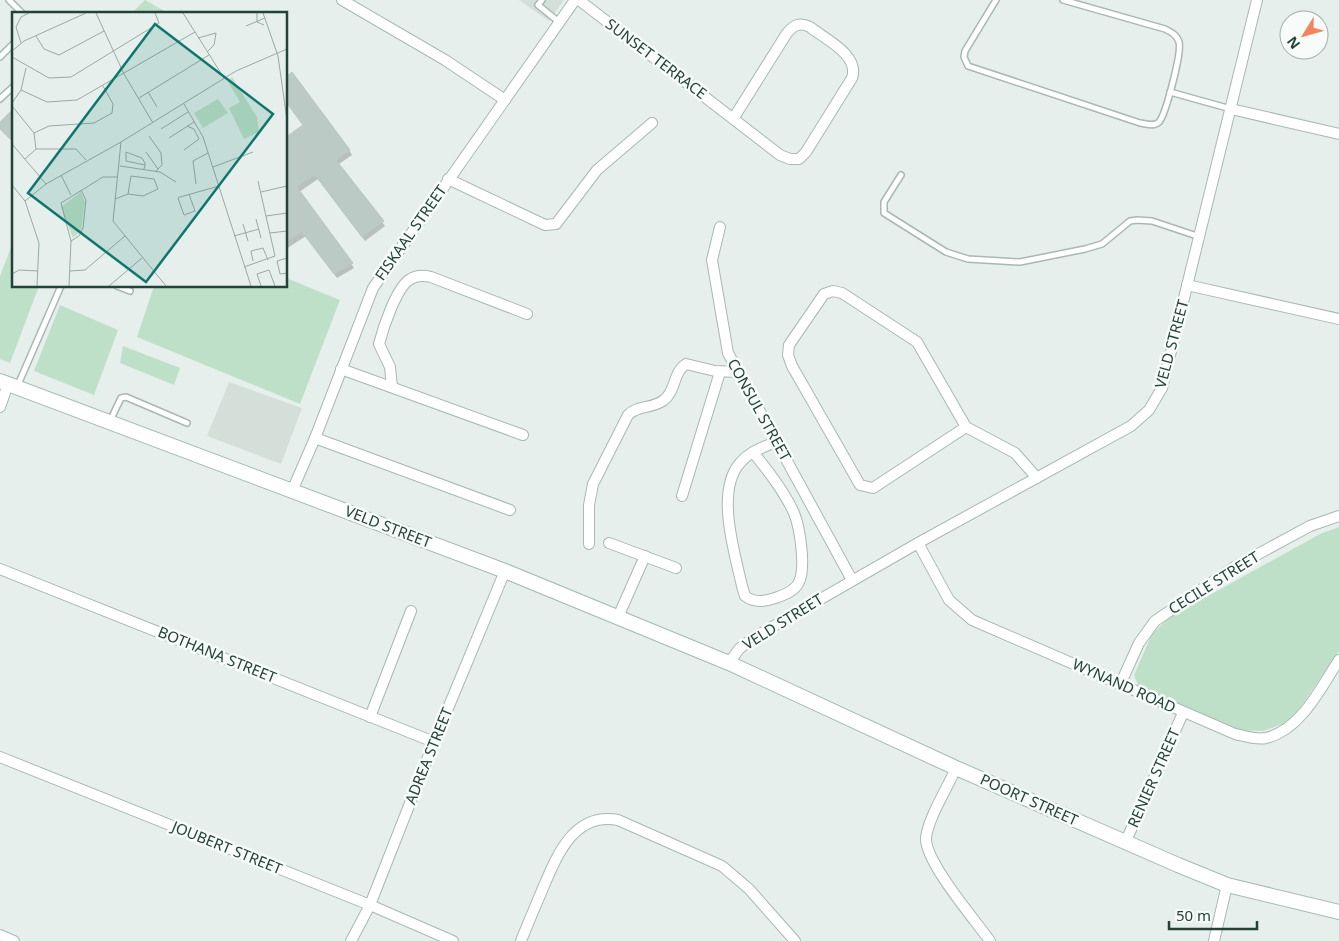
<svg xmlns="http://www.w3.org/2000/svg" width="1339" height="941" font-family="'Noto Sans',sans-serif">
<rect width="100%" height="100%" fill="#e6efeb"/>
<g fill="#d4dfda">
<path d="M 519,0 L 564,0 L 549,21 Z"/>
<path d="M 229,382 L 302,408 L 281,464 L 207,436 Z"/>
</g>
<g fill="#bfe0c8">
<path d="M 145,0 L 170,14 L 131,14 Z"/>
<path d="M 14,240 L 14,286 L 39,286 L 10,363 L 0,359 L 0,276 Z"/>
<path d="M 286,278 L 340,300 L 300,404 L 137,337 L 154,286 L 286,286 Z"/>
<path d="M 60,305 L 118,330 L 94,395 L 34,371 Z"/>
<path d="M 123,346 L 180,368 L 174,385 L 120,363 Z"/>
<path d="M 1339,527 L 1339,651 L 1297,712 L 1286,723 L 1263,731 L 1237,730 L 1139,687 L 1134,675 L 1152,634 L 1170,617 L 1320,534 Z"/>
</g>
<path fill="#0003" d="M 286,78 L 349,150 L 352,155 L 339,164 L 385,226 L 365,241 L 318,179 L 299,192 L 354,268 L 337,278 L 306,236 L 286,249 L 286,139 L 304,126 L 289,105 L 286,107 Z"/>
<g fill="#bbcac4" stroke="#b8c9c2">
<path d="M 292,72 L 350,150 L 336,160 L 384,221 L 362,237 L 315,175 L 297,187 L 353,263 L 334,274 L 302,232 L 286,242 L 286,137 L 303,125 L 286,102 L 286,77 Z"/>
<path d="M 14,108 L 14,143 L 0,129 L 0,122 Z"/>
</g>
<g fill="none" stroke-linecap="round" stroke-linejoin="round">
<defs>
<g id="lane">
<path d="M 9,0 L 23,14"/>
<path d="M 542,0 L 538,5 L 559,22"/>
<path d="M 996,0 L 965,51 L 964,57 L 968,66 L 1140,123 C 1147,124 1154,127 1159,122 C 1166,114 1182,52 1179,42 C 1177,35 1171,32 1165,29 L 1063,0"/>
<path d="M 0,57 L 14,43"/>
<path d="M 1170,92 L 1231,109"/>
<path d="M 0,99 L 14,86"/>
<path d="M 901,175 L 884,202 L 884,213 L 946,252 L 968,259 L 1020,262 L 1085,249 L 1102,244 L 1130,221 L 1137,220 L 1152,221 L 1200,237"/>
<path d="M 117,286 L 130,291"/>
<path d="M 17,387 L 61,286"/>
<path d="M 110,421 L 121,398 L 126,397 L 187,423"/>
</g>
<g id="street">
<path d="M 342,0 L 445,60 L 505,100"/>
<path d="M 579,0 L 780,155 L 790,159 L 799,159 L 806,152 L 852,78 C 860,55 825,39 810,27 C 799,22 794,25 787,33 L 733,119"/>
<path d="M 1231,109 L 1339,134"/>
<path d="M 448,179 L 545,225 L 556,224 L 597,170 L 652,123"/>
<path d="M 720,227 L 712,260 L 728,353 L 852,580"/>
<path d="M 1187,285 L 1339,319"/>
<path d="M 341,369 L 523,435"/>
<path d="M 392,387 L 390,367 L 379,344 C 383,328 396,289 409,280 C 416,275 423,275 431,277 L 527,314"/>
<path d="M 0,407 L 8,384"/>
<path d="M 966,427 L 873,488 L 860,485 L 792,366 L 788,355 L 789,345 L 824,294 L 833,291 L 842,293 L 917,342 L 966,427 L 1015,453 L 1037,478"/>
<path d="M 315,438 L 510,510"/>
<path d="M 753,452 C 768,471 784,491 794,513 C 800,528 806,567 799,582 C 796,590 786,594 778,597 C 766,601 756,604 745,596 L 742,586 C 735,554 715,491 740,463 C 749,452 763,447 776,442"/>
<path d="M 292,491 L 315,438 L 373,288 L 575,0"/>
<path d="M 682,496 L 720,372"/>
<path d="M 609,543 L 676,568"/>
<path d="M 918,543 L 949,600 L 972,620 L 1235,734 C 1245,736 1255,740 1266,738 C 1301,730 1321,687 1339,660"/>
<path d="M 589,544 L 589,505 L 593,484 L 628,415 C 637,405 653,409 664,400 C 676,391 673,372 686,364 L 715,371 L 738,372"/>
<path d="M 0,569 L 434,742"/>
<path d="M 618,617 L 645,556"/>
<path d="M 729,663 L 739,649 L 753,638 L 918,543 L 1131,426 L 1149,410 L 1162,388 L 1257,0"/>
<path d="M 1120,685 L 1139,643 L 1155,621 L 1236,566 L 1310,526 L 1339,516"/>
<path d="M 370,717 L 411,611"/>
<path d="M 0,757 L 370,905 L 453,941"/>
<path d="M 956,768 C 948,787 928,818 926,838 C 925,862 975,920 990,941"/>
<path d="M 1125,843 L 1183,713"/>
<path d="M 0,935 L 14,941"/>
<path d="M 351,941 L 370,905 L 434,742 L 505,571"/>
<path d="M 521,941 C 528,923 536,905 543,888 C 557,855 574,812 618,820 L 722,866 L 749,889 L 795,941"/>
<path d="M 1214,941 L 1227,885"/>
</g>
<path id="secondary" d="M 0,381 L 505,571 L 729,663 L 956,768 L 1178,865 L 1227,885 L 1339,912"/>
</defs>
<use href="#lane" stroke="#a8b8b2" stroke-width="8"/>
<use href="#street" stroke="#a8b8b2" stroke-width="12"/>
<use href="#secondary" stroke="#a4bbb3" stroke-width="16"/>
<use href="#lane" stroke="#fff" stroke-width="5"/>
<use href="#street" stroke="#fff" stroke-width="10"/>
<use href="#secondary" stroke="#fff" stroke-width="14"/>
</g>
<g text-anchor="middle" stroke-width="5" stroke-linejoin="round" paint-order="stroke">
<g font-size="15" fill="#24423a" stroke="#f7fbf9">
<text transform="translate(656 59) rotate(37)" y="5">SUNSET TERRACE</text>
<text transform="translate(411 233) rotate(-55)" y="5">FISKAAL STREET</text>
<text transform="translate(1172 344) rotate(-75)" y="5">VELD STREET</text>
<text transform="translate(759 410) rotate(61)" y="5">CONSUL STREET</text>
<text transform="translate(388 527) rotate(21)" y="5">VELD STREET</text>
<text transform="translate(1214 583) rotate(-32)" y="5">CECILE STREET</text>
<text transform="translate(783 622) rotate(-32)" y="5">VELD STREET</text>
<text transform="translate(217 655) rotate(22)" y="5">BOTHANA STREET</text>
<text transform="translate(1124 686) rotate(24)" y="5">WYNAND ROAD</text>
<text transform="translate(429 756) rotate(-68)" y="5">ADREA STREET</text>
<text transform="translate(1154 778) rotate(-66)" y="5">RENIER STREET</text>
<text transform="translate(1029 800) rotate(24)" y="5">POORT STREET</text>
<text transform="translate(227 848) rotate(22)" y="5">JOUBERT STREET</text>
</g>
</g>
<g transform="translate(12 12)">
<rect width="275" height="275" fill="#e6efeb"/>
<path d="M 220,65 L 245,105 L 247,120 L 232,127 L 217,96 L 228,90 L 215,68 ZM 206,87 L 216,101 L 191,116 L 182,101 ZM 69,180 L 73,190 L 69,219 L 61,226 L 49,195 Z" fill="#bfe0c8"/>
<path fill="none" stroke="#98aaa4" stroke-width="1" d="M 84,1 L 112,62 L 141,111M 171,1 L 212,66M 245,1 L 245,10 L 252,13M 251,1 L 266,44 L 275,108M 234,14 L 253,6M 24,24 L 32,37 L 47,43 L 92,19M 186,26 L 204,21 L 202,33 L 195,40M 9,31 L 4,15 L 9,5 L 17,1M 0,39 L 12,29 L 74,1M 0,45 L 37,66 L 59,65 L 147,11 L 143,1M 9,78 L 35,90 L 65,88 L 183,20M 136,80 L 145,95M 127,86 L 197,43M 0,91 L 9,78 L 14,56M 172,92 L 191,125 L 239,274M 0,94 L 22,121 L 24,137M 149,117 L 176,100M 22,121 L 37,114 L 82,111 L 100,101 L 101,92 L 91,74M 137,124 L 149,141 L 150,153 L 144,159M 157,126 L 182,110M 109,130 L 101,209 L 154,274M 0,132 L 34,172M 172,138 L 187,127 L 182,117 L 175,114M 134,140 L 146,157M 13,147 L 24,137 L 64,137 L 74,148M 108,154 L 148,160 L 164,170M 201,155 L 241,140M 132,157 L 133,153 L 133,151 L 130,146 L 114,140 L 114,149 L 133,153M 49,163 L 59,183M 184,172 L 181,149 L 196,141M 0,173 L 13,189 L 27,231 L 25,274M 249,180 L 275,174M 177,182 L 183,199 L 172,203 L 166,186 L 168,185 L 207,174M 103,187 L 116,182 L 131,184 L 146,177 L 142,167 L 119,164 L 116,182M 13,189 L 34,172 L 109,130 L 224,59 L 275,37M 254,204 L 275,201M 244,207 L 249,226M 231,212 L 236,229M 258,221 L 275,219M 222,224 L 247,217M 59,229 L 67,224 L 71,216 L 74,188 L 69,178M 275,246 L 265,249 L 268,262 L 275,261M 241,249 L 239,239 L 251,236 L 256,248M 232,255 L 263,244 L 246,169M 58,259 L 73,258 L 113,224M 0,262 L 7,258 L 26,259M 57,274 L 59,229 L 49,191 L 91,165 L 106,165M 97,274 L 130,246M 249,274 L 245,262 L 257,258 L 263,274"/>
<path fill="#0f766e" fill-opacity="0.15" stroke="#0f766e" stroke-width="2.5" d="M 143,12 L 261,102 L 134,270 L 16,181 Z"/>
<rect width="275" height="275" fill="none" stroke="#24423a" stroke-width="2.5"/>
</g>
<g transform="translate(1304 35) rotate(233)"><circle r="24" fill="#f7fbf9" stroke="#a3b1ad"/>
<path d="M0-4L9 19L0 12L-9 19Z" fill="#f4845f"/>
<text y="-8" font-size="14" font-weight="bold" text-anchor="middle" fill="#24423a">N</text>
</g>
<path d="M1169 921v8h88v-8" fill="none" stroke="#24423a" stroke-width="2.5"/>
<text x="1176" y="921" font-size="15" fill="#24423a" stroke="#f7fbf9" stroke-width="4" paint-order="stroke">50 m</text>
</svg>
